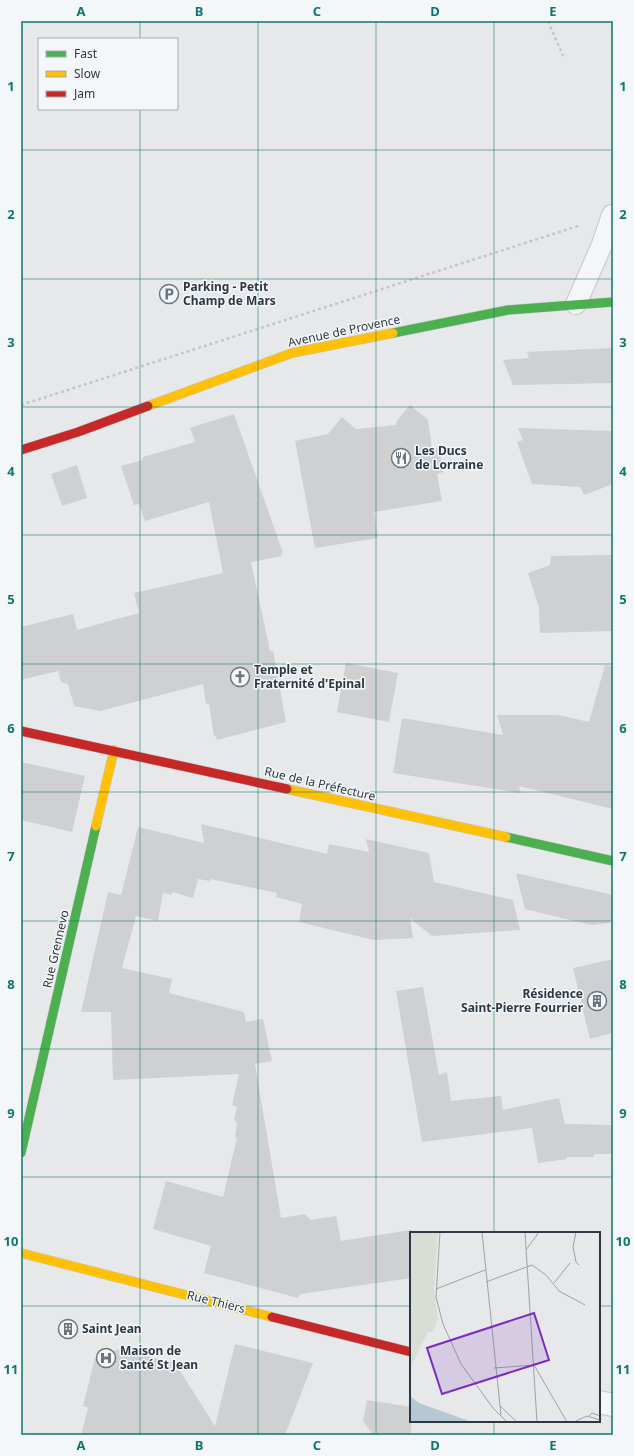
<svg xmlns="http://www.w3.org/2000/svg" width="634" height="1456" font-family="'Noto Sans',sans-serif">
<rect width="100%" height="100%" fill="#e6e8ea"/>
<g fill="#ced0d2">
<path d="M 613,348 L 613,383 L 513,385 L 503,360 L 529,358 L 527,352 Z"/>
<path d="M 410,405 L 428,420 L 432,449 L 439,448 L 443,472 L 437,474 L 442,501 L 374,512 L 378,538 L 315,548 L 295,441 L 328,434 L 342,417 L 356,429 L 396,425 L 396,422 Z"/>
<path d="M 234,414 L 283,553 L 281,553 L 282,556 L 251,562 L 270,651 L 273,651 L 286,722 L 217,740 L 216,736 L 214,737 L 209,704 L 206,704 L 203,684 L 100,711 L 74,706 L 68,684 L 61,682 L 58,671 L 21,680 L 21,627 L 73,614 L 77,630 L 139,613 L 134,593 L 223,573 L 209,502 L 145,521 L 139,504 L 134,505 L 121,466 L 143,460 L 143,457 L 195,442 L 190,428 Z"/>
<path d="M 518,428 L 613,431 L 613,484 L 584,495 L 580,487 L 532,484 L 517,442 L 523,440 Z"/>
<path d="M 77,465 L 87,498 L 62,506 L 51,474 Z"/>
<path d="M 613,555 L 613,631 L 540,633 L 539,608 L 528,573 L 550,565 L 551,556 Z"/>
<path d="M 346,663 L 398,673 L 389,722 L 337,712 Z"/>
<path d="M 605,665 L 613,666 L 613,809 L 519,786 L 521,793 L 393,773 L 402,718 L 503,735 L 497,715 L 558,715 L 589,722 Z"/>
<path d="M 21,762 L 85,776 L 72,832 L 21,820 Z"/>
<path d="M 201,824 L 327,854 L 329,844 L 369,852 L 366,839 L 429,853 L 434,882 L 513,900 L 520,930 L 432,936 L 410,918 L 413,938 L 374,940 L 299,922 L 302,904 L 276,897 L 277,893 L 210,879 L 210,881 L 198,879 L 193,898 L 172,892 L 172,895 L 163,893 L 158,921 L 136,916 L 122,968 L 172,979 L 169,993 L 244,1012 L 246,1022 L 263,1019 L 272,1061 L 255,1064 L 281,1218 L 305,1214 L 311,1220 L 336,1216 L 341,1241 L 411,1230 L 411,1278 L 300,1294 L 298,1298 L 204,1273 L 211,1246 L 153,1229 L 166,1181 L 223,1197 L 237,1138 L 235,1138 L 237,1123 L 234,1120 L 237,1107 L 232,1105 L 239,1074 L 113,1080 L 111,1012 L 81,1012 L 108,892 L 121,895 L 138,827 L 204,843 Z"/>
<path d="M 516,873 L 613,895 L 613,911 L 610,923 L 591,925 L 525,909 Z"/>
<path d="M 613,959 L 613,1033 L 590,1039 L 573,968 Z"/>
<path d="M 423,987 L 439,1075 L 447,1072 L 451,1101 L 501,1096 L 503,1110 L 559,1098 L 565,1124 L 613,1125 L 613,1154 L 594,1154 L 594,1157 L 567,1157 L 567,1159 L 538,1163 L 532,1128 L 422,1142 L 396,991 Z"/>
<path d="M 235,1344 L 313,1363 L 285,1435 L 81,1435 L 88,1408 L 83,1406 L 95,1358 L 119,1349 L 175,1363 L 215,1426 Z"/>
<path d="M 367,1400 L 411,1407 L 411,1435 L 373,1435 L 363,1421 Z"/>
</g>
<g fill="none" stroke-linecap="round" stroke-linejoin="round">
<defs>
<path id="lane" d="M 576,304 L 601,247 L 612,215"/>
<path id="street" d="M 599,1402 L 613,1405"/>
<g id="fast">
<path d="M 393,333 L 508,310 L 613,302"/>
<path d="M 506,837 L 613,861"/>
<path d="M 21,1153 L 96,826"/>
</g>
<g id="slow">
<path d="M 148,406 L 292,353 L 393,333"/>
<path d="M 287,789 L 506,837"/>
<path d="M 96,826 L 114,750"/>
<path d="M 21,1253 L 272,1317"/>
</g>
<g id="jam">
<path d="M 21,450 L 78,432 L 148,406"/>
<path d="M 21,731 L 287,789"/>
<path d="M 272,1317 L 411,1352"/>
</g>
</defs>
<use href="#lane" stroke="#c4c6c8" stroke-width="22"/>
<use href="#street" stroke="#c4c6c8" stroke-width="24"/>
<use href="#fast" stroke="#c4c6c8" stroke-width="10"/>
<use href="#slow" stroke="#c4c6c8" stroke-width="10"/>
<use href="#jam" stroke="#c4c6c8" stroke-width="10"/>
<g stroke="#c4c7c9" stroke-width="2.5" stroke-dasharray="3 3" stroke-linecap="butt">
<path d="M 548,21 L 563,56"/>
<path d="M 21,405 L 578,226"/>
</g>
<use href="#lane" stroke="#f5f6f7" stroke-width="20"/>
<use href="#street" stroke="#f5f6f7" stroke-width="22"/>
<use href="#fast" stroke="#4caf50" stroke-width="9"/>
<use href="#slow" stroke="#ffc107" stroke-width="9"/>
<use href="#jam" stroke="#c62828" stroke-width="9"/>
</g>
<path fill="none" stroke="#0f766e" stroke-width="1" stroke-opacity="0.55" d="M 140,21 L 140,39M 258,21 L 258,1435M 376,21 L 376,1435M 494,21 L 494,1233M 140,109 L 140,1435M 21,150 L 613,150M 21,279 L 613,279M 21,407 L 613,407M 21,535 L 613,535M 21,664 L 613,664M 21,792 L 613,792M 21,921 L 613,921M 21,1049 L 613,1049M 21,1177 L 613,1177M 21,1306 L 411,1306M 599,1306 L 613,1306M 494,1421 L 494,1435"/>
<defs>
<symbol id="parking-ring" viewBox="-11 -11 22 22"><circle r="9.5" fill="#f4f7f9" stroke="#6e767d" stroke-width="1.5"/><path d="M-3.5-5.5H1a3.5 3.5 0 0 1 0 7H-1V5.5H-3.5ZM-1-3.4V-.6H.8a1.4 1.4 0 0 0 0-2.8Z" fill="#6e767d"/></symbol>
<symbol id="restaurant-ring" viewBox="-11 -11 22 22"><circle r="9.5" fill="#f4f7f9" stroke="#6e767d" stroke-width="1.5"/><path d="M-5-6h1v4h1v-4h1v4h1v-4h1v5L-1.5 .5V6h-2V.5L-5-1ZM5-6V6H3V1.5H1.5Q1.5-4 5-6Z" fill="#6e767d"/></symbol>
<symbol id="church-ring" viewBox="-11 -11 22 22"><circle r="9.5" fill="#f4f7f9" stroke="#6e767d" stroke-width="1.5"/><path d="M-1.2-6h2.4v3.5h3.3v2.4h-3.3V6h-2.4V-.1h-3.3v-2.4h3.3Z" fill="#6e767d"/></symbol>
<symbol id="building-ring" viewBox="-11 -11 22 22"><circle r="9.5" fill="#f4f7f9" stroke="#6e767d" stroke-width="1.5"/><path d="M-4-6H4V6H1V3H-1V6H-4ZM-2.5-4.3h1.7v1.8h-1.7ZM.8-4.3h1.7v1.8H.8ZM-2.5-1h1.7V.8h-1.7ZM.8-1h1.7V.8H.8Z" fill="#6e767d"/></symbol>
<symbol id="hospital-ring" viewBox="-11 -11 22 22"><circle r="9.5" fill="#f4f7f9" stroke="#6e767d" stroke-width="1.5"/><path d="M-5-5h3v3.5h4V-5h3V5h-3V1.5h-4V5h-3Z" fill="#6e767d"/></symbol>
</defs>
<g fill-rule="evenodd">
<use href="#parking-ring" x="158" y="283" width="22" height="22"/>
<use href="#restaurant-ring" x="390" y="447" width="22" height="22"/>
<use href="#church-ring" x="229" y="666" width="22" height="22"/>
<use href="#building-ring" x="586" y="990" width="22" height="22"/>
<use href="#building-ring" x="57" y="1318" width="22" height="22"/>
<use href="#hospital-ring" x="95" y="1347" width="22" height="22"/>
</g>
<g text-anchor="middle" stroke-width="3" stroke-linejoin="round" paint-order="stroke">
<g font-size="12" font-weight="bold" fill="#2d3843" stroke="#f4f7f9" text-anchor="start">
<text x="183" y="291">Parking - Petit<tspan x="183" dy="14">Champ de Mars</tspan></text>
<text x="415" y="455">Les Ducs<tspan x="415" dy="14">de Lorraine</tspan></text>
<text x="254" y="674">Temple et<tspan x="254" dy="14">Fraternité d'Epinal</tspan></text>
<text x="583" y="998" text-anchor="end">Résidence<tspan x="583" dy="14">Saint-Pierre Fourrier</tspan></text>
<text x="82" y="1333">Saint Jean</text>
<text x="120" y="1355">Maison de<tspan x="120" dy="14">Santé St Jean</tspan></text>
</g>
<g font-size="12" fill="#2d3843" stroke="#f4f7f9">
<text transform="translate(344 331) rotate(-12)" y="4">Avenue de Provence</text>
<text transform="translate(320 784) rotate(13)" y="4">Rue de la Préfecture</text>
<text transform="translate(56 949) rotate(-77)" y="4">Rue Grennevo</text>
<text transform="translate(216 1302) rotate(14)" y="4">Rue Thiers</text>
</g>
</g>
<g transform="translate(410 1232)">
<rect width="190" height="190" fill="#e6e8ea"/>
<path d="M 0,0 L 28,0 L 24,59 L 28,87 L 23,100 L 18,100 L 0,137 Z" fill="#d8ded6"/>
<path d="M 0,164 L 9,171 L 62,190 L 0,190 Z" fill="#b6c8d3"/>
<path fill="none" stroke="#9ca2a7" stroke-width="1" d="M 30,0 L 26,65 L 33,92 L 51,132 L 83,176 L 97,190M 72,0 L 91,183M 115,0 L 127,190M 166,0 L 163,15 L 166,30 L 169,33M 116,18 L 129,0M 76,50 L 122,33 L 136,43 L 149,59 L 175,73M 144,51 L 160,31M 26,57 L 75,38M 124,133 L 157,190M 84,136 L 124,133M 90,174 L 107,190M 179,184 L 182,181 L 190,184M 164,190 L 177,184 L 190,188"/>
<path fill="#7b2cbf" fill-opacity="0.15" stroke="#7b2cbf" stroke-width="2" d="M 124,81 L 139,128 L 32,162 L 17,116 Z"/>
<rect width="190" height="190" fill="none" stroke="#2d3843" stroke-width="2"/>
</g>
<rect width="634" height="1456" fill="none" stroke="#f4f7f9" stroke-width="44"/>
<rect x="38" y="38" width="140" height="72" fill="#f4f7f9" stroke="#a4abb0"/>
<rect x="46" y="51" width="20" height="6" fill="#4caf50" stroke="#a4abb0"/>
<text x="74" y="58" font-size="12" fill="#2d3843">Fast</text>
<rect x="46" y="71" width="20" height="6" fill="#ffc107" stroke="#a4abb0"/>
<text x="74" y="78" font-size="12" fill="#2d3843">Slow</text>
<rect x="46" y="91" width="20" height="6" fill="#c62828" stroke="#a4abb0"/>
<text x="74" y="98" font-size="12" fill="#2d3843">Jam</text>
<rect x="22" y="22" width="590" height="1412" fill="none" stroke="#0f766e" stroke-width="1.5"/>
<g font-size="13" text-anchor="middle" font-weight="bold" fill="#0f766e">
<text x="81" y="16">A</text>
<text x="199" y="16">B</text>
<text x="317" y="16">C</text>
<text x="435" y="16">D</text>
<text x="553" y="16">E</text>
<text x="11" y="91">1</text>
<text x="623" y="91">1</text>
<text x="11" y="219">2</text>
<text x="623" y="219">2</text>
<text x="11" y="347">3</text>
<text x="623" y="347">3</text>
<text x="11" y="476">4</text>
<text x="623" y="476">4</text>
<text x="11" y="604">5</text>
<text x="623" y="604">5</text>
<text x="11" y="733">6</text>
<text x="623" y="733">6</text>
<text x="11" y="861">7</text>
<text x="623" y="861">7</text>
<text x="11" y="989">8</text>
<text x="623" y="989">8</text>
<text x="11" y="1118">9</text>
<text x="623" y="1118">9</text>
<text x="11" y="1246">10</text>
<text x="623" y="1246">10</text>
<text x="11" y="1374">11</text>
<text x="623" y="1374">11</text>
<text x="81" y="1450">A</text>
<text x="199" y="1450">B</text>
<text x="317" y="1450">C</text>
<text x="435" y="1450">D</text>
<text x="553" y="1450">E</text>
</g>
</svg>
